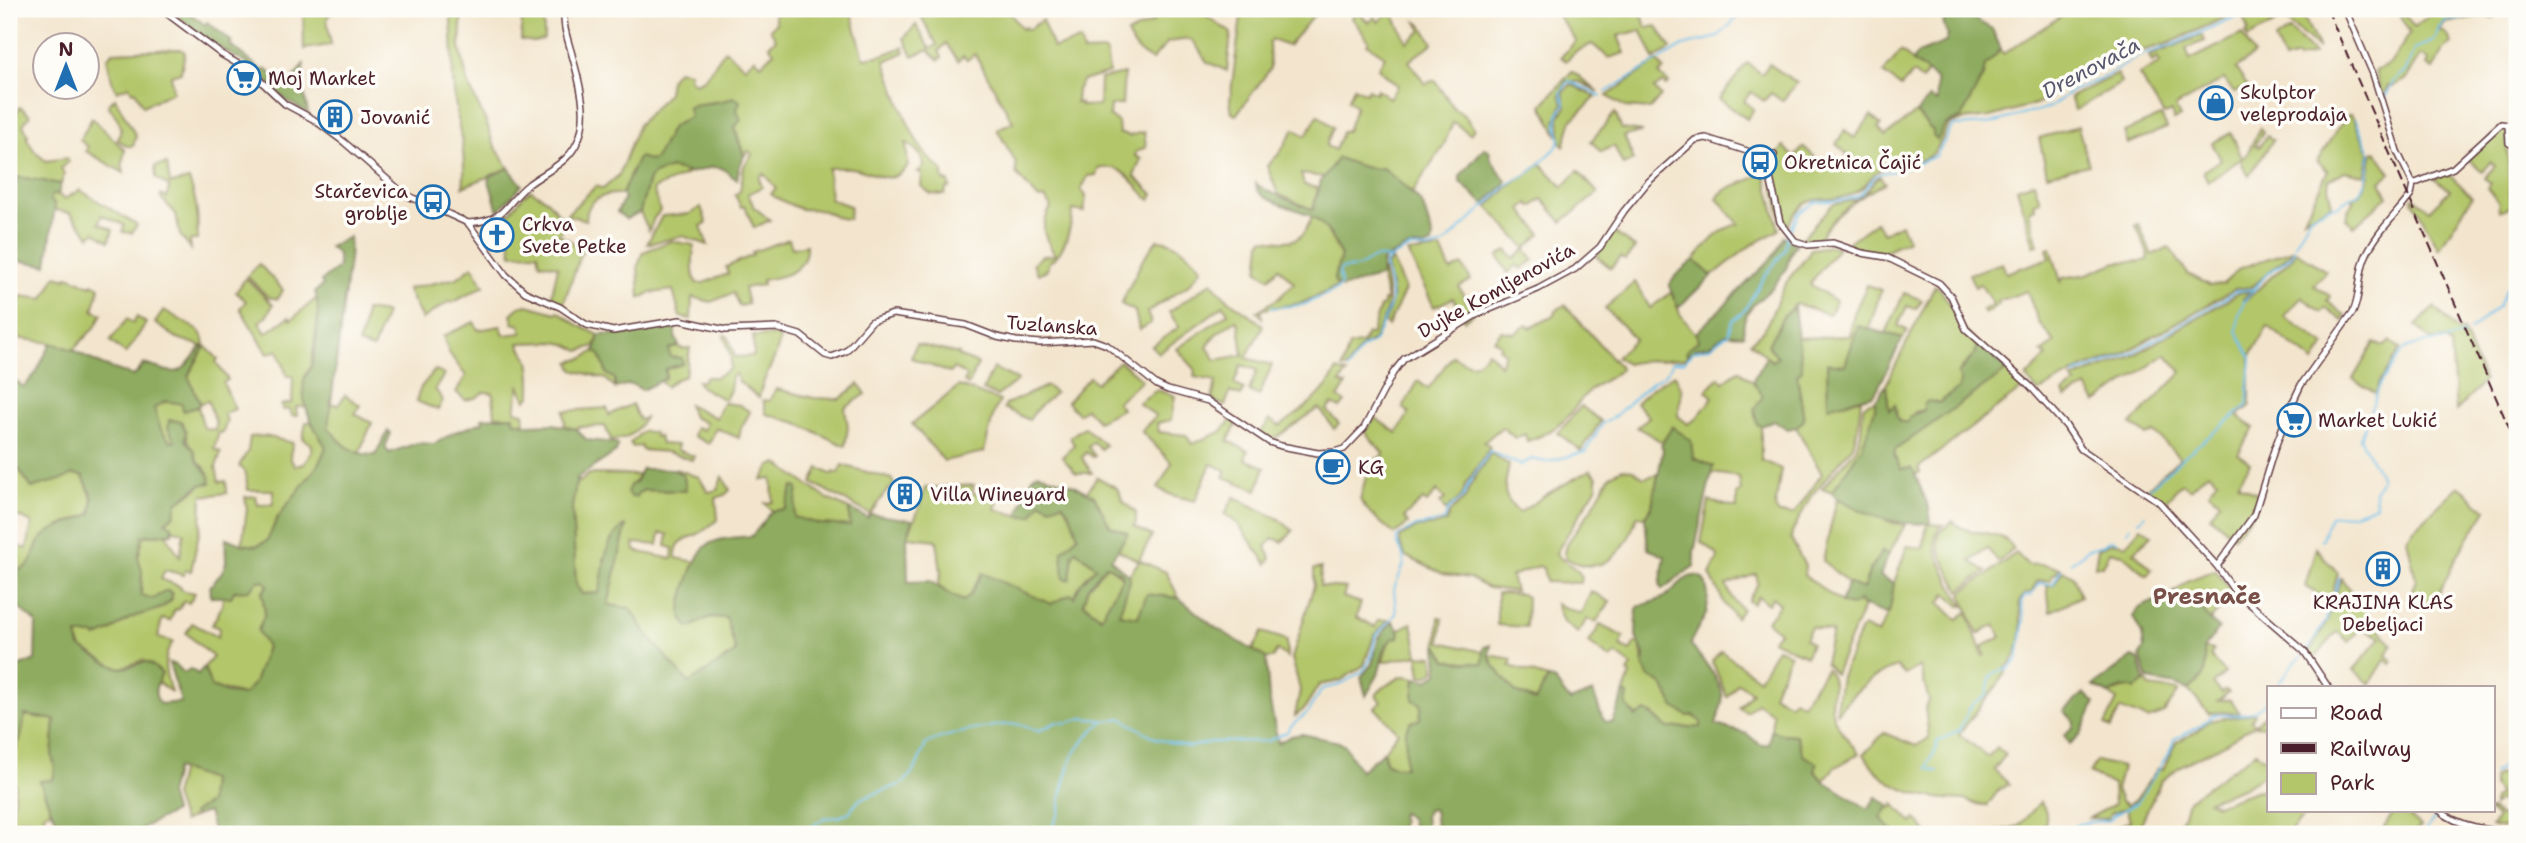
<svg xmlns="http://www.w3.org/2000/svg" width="2526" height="843" font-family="'Shantell Sans',sans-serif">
<rect width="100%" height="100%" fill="#fdfcf7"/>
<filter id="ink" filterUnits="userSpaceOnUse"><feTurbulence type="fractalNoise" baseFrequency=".0143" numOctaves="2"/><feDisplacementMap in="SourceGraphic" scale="14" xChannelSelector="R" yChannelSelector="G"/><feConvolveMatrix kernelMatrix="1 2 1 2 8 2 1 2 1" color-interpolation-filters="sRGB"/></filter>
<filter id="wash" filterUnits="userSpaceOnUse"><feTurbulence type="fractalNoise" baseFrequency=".00686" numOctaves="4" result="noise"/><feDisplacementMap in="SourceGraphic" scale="28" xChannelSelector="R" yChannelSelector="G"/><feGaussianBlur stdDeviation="1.57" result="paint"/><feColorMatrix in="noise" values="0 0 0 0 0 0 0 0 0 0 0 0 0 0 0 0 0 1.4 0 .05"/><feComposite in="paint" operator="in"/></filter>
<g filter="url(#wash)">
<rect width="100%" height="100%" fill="#f3e5cd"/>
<g fill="#b3c66a" stroke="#7e724a" stroke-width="2" fill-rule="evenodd">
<path d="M 303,9 L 335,9 L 327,18 L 331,45 L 304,49 Z"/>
<path d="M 449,9 L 462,9 L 460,47 L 468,84 L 487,124 L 493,143 L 509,168 L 463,187 C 468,150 454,116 453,79 C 452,55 454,32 449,9 Z"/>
<path d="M 522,9 L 544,9 L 544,39 L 534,42 L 521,40 Z"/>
<path d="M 777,9 L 850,9 L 864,58 L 883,55 L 903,47 L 905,52 L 885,61 L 888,70 C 900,100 913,152 942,169 L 944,181 L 949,182 L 950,187 L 946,189 L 945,195 L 931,194 L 921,186 L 922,174 L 918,172 L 924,166 C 922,155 916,148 906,143 L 908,166 C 891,187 878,174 857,169 C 847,167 838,168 828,168 L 830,199 L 850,206 L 849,219 C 838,220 833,214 823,211 C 816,208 808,210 801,209 C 795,207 775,198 771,194 L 776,188 L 763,173 L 759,178 L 762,187 L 748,194 L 754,207 L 770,220 L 754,228 L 745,206 L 741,207 L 735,195 L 740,191 L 744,166 L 752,154 L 748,151 L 744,156 L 727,100 L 692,105 L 690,117 L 672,127 L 655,159 L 632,169 L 622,194 C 603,193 586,199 586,220 L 566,215 L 596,186 L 603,189 L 619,175 L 638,125 L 668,93 L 670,80 L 677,70 L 690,72 L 689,79 L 695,83 L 704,79 L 725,50 L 745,67 L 755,58 L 761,64 L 774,52 L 769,45 L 776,39 L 770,29 L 776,23 L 774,16 Z"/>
<path d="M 917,9 L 1007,9 L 1022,29 L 1025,27 L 1027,30 L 1042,20 L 1053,48 L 1080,41 L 1083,52 L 1106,51 L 1109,73 L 1082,81 L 1077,90 L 1076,103 L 1080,103 L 1081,106 L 1099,106 L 1100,79 L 1124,74 L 1122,105 L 1110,105 L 1109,116 L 1118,122 L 1119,134 L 1126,134 L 1128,136 L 1144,132 L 1146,147 L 1136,152 L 1135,156 L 1141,159 L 1134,176 L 1153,194 L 1150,200 C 1132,184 1125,162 1098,169 L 1096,175 L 1088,176 L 1081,190 L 1086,196 L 1084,212 L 1073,210 C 1071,227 1065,254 1049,262 L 1047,270 L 1038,274 L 1033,263 L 1042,256 L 1055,255 C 1043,234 1039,229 1051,207 L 1045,198 L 1039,199 L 1016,174 L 1016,163 L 997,129 L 1013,122 L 975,54 L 967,60 L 963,56 L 958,61 L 946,43 L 939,51 L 942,57 L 939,60 L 928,50 L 913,56 L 904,38 L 916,25 L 930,49 L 937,45 Z"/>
<path d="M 1145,9 L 1197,9 L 1231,33 L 1227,71 L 1207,62 L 1194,42 L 1189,39 L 1168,42 L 1152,60 C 1139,54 1133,46 1127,34 L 1153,22 L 1153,19 Z"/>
<path d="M 1242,9 L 1319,9 L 1288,46 L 1271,40 L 1269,43 L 1270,69 L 1236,115 L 1232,113 L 1230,100 Z"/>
<path d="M 1391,9 L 1407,42 L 1422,31 L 1417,22 L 1422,25 L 1433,43 L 1409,61 L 1425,84 L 1435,80 L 1453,107 L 1465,116 L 1474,129 L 1470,134 L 1453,122 L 1443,147 L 1412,193 L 1383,168 C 1367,171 1353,163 1338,158 L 1324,177 L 1301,174 L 1304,185 L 1318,188 L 1313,210 L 1278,194 L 1267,166 L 1280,153 L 1294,129 L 1306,136 L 1318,115 L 1333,127 L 1326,146 L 1335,150 L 1342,132 L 1347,131 L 1356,106 L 1348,100 L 1354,87 L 1366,93 L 1368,89 L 1375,93 L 1377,89 L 1389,98 L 1398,86 L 1378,68 L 1385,56 L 1367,44 L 1369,41 L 1352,18 L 1358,12 L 1369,23 L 1375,16 L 1378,22 Z"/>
<path d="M 1553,9 L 1602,9 L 1604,12 L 1622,9 L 1625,15 L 1641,10 L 1646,28 L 1657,26 L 1671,49 L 1654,59 L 1641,30 L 1618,36 L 1625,53 L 1609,58 L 1592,44 L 1575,52 L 1566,61 L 1561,57 L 1576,41 Z"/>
<path d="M 2072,9 L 2255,9 L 2228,16 L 2170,43 L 2131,54 L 2069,82 L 2042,102 L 1990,117 L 1963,120 L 1950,125 C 1942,134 1940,150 1929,157 C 1918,163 1894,164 1882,169 C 1871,172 1868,186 1858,191 C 1825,211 1811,181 1786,228 L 1781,219 L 1770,164 L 1784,146 L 1794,157 L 1804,147 L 1825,167 L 1834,166 L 1849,156 L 1836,144 L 1845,130 L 1854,138 L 1871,116 L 1881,125 L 1878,128 L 1885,136 L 1916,113 L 1933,131 L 1961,118 L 1985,66 L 2001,49 L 2003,54 Z"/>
<path d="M 2264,9 L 2279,21 L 2248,38 L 2245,33 L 2249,31 L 2243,18 Z"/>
<path d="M 2273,9 L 2300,9 L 2319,49 Z"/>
<path d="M 2396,9 L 2401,9 L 2414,27 L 2437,9 L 2492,9 L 2493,18 C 2476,14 2462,21 2445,23 L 2440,30 L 2447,34 L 2452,44 L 2444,50 L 2433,69 L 2427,65 L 2429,61 L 2422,55 C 2413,61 2412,75 2403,81 C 2399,83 2395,84 2393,87 L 2388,85 L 2383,97 L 2375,71 L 2390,64 L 2410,33 Z"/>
<path d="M 2290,30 L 2314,54 L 2298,59 L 2297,56 L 2284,60 L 2275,40 Z"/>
<path d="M 2242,34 L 2254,55 L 2236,69 L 2252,93 L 2249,95 L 2242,88 L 2234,93 L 2224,79 L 2175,107 L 2180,117 L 2174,120 L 2171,112 L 2164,115 L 2139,75 L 2160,63 L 2157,58 L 2152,62 L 2149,56 L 2202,35 L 2205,41 L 2186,48 L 2190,60 Z"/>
<path d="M 180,49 L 185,52 L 181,72 L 171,75 L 173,92 L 143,106 L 135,91 L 132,92 L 129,86 L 117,91 L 112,81 L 107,58 L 113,52 Z"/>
<path d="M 1901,51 L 1928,73 L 1922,80 L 1913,73 L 1901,87 L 1883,73 Z"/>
<path d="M 1657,61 L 1664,69 L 1659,74 L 1669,83 L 1666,86 L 1663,83 L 1654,89 L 1661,96 L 1650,109 L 1625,107 L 1607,96 Z"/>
<path d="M 1747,63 L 1762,74 L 1769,64 L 1797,83 L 1782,101 L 1771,93 L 1764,101 L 1751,92 L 1744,101 L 1754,109 L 1747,119 L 1719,99 Z"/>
<path d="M 1572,71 L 1599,92 L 1580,82 L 1567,81 L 1560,94 L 1563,104 L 1556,120 L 1558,136 L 1542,105 Z"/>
<path d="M 2117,74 L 2121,83 L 2075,110 L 2070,97 Z"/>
<path d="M 1571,84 L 1596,97 L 1572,120 L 1564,146 L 1561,143 L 1559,117 L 1566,107 L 1563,93 Z"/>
<path d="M 115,98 L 136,136 L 133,146 L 127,146 L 117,139 C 127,126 115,116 108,105 Z"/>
<path d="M 20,107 L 30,115 L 23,125 L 28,134 L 27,139 L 36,153 L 46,161 L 67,158 L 69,161 L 61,168 L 64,174 L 61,184 L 19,177 L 16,185 L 9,183 L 9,123 Z"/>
<path d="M 1615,113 L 1622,129 L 1643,132 L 1624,136 L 1634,160 L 1623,165 L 1614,146 L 1601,152 L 1591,141 Z"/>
<path d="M 2351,114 L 2370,153 L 2365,175 L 2345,171 L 2329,180 L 2328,187 L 2332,205 L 2304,218 L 2328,171 L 2317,161 L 2346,116 Z"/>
<path d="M 2161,116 L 2167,128 L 2128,144 L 2124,132 Z"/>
<path d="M 92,118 L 125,150 L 122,163 L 124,173 L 86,151 L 88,147 L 80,140 Z"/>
<path d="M 2078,127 L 2089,165 L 2047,174 L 2039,138 Z"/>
<path d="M 2501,127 L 2506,129 L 2511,207 L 2499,211 L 2498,202 L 2487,188 L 2490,183 L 2484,178 L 2495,166 L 2490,162 L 2482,172 L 2468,159 Z"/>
<path d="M 2260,128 L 2263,132 L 2255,145 L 2259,147 L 2267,135 L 2273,140 L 2249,176 L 2243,167 L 2241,159 L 2208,182 L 2203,171 L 2221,160 L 2212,143 L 2231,133 L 2242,158 L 2247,154 Z"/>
<path d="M 2376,151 L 2391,173 L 2381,181 L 2388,196 L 2354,226 L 2346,218 L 2348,210 L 2355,201 L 2352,198 C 2371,190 2368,169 2373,152 Z"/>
<path d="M 1540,163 L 1563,187 L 1578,171 L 1598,193 L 1562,222 L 1542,199 L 1532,207 L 1528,203 L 1521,209 L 1541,234 L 1527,247 L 1526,250 L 1534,260 L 1521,269 L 1517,265 L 1508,273 L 1498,256 L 1507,250 L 1514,259 L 1526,249 L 1487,206 C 1496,200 1501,194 1508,187 C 1518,177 1532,175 1540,163 Z"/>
<path d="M 167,164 L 170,184 L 189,180 C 197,201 199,218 197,240 L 190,240 L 191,249 L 180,235 L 176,214 L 160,197 L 161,195 L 167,198 L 169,187 L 156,178 L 155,166 Z"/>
<path d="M 671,168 L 690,173 L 653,189 L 660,211 L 654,218 L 649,231 L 640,212 L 649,179 L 654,174 Z"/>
<path d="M 1764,169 L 1779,230 L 1750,246 L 1712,276 L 1694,260 C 1706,246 1718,228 1739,224 L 1717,198 C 1729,181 1753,185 1764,169 Z"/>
<path d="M 2446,174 L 2453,178 L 2472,197 L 2439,249 L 2412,199 L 2413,197 L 2430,210 L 2450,190 L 2434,178 Z"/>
<path d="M 1880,176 L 1885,183 C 1863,194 1828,218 1818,241 L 1800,241 L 1833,204 C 1848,202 1859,201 1869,188 C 1873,182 1874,179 1880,176 Z"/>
<path d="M 2034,182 L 2040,201 L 2034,203 L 2035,208 L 2029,211 L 2038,245 L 2034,246 L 2017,188 Z"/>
<path d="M 80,190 L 137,225 L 132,233 L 123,232 L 124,225 L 102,215 L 99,223 L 113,230 L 109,241 L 95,232 L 90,236 L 70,213 L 55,210 L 55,205 L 50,200 L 52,195 L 58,194 L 64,199 Z"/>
<path d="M 531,190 L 548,201 L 565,222 L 559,235 L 583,248 L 563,305 L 551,299 L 558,266 L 540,263 L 538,253 L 512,254 L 510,239 L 501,219 C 515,212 518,197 531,190 Z"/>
<path d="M 701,207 L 707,223 L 701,226 L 708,245 L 683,236 L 647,244 L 662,216 L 689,214 Z"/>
<path d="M 1312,216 L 1325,227 L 1341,256 L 1334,278 L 1335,283 L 1339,286 L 1302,303 L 1264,309 L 1261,311 L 1262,317 L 1257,311 L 1279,298 L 1294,283 L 1279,268 L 1269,278 L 1258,271 L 1261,243 L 1263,239 C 1292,242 1301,246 1312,216 Z"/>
<path d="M 1876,222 L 1883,233 L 1901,224 L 1908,240 L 1880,253 L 1846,244 Z"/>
<path d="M 2139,224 L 2152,255 L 2169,247 L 2188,274 L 2211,286 L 2223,284 L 2240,268 L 2292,250 L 2290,254 L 2252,287 L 2235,289 L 2121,355 L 2084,368 L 2038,392 L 2026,377 L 2047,356 L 2041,352 L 2055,342 L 2039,323 L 2027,291 L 1998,301 L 1999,304 L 1985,313 L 1983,310 L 1993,304 L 1980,284 L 1975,287 L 1969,274 L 2002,263 L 2006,273 L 2050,258 L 2047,249 L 2051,248 L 2061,282 L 2063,278 L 2087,274 L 2117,262 L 2144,261 L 2148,260 L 2149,256 L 2136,225 Z"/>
<path d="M 1614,232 L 1635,248 L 1625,260 L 1620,257 L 1611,268 L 1596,256 Z"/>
<path d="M 789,239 L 792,248 L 806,245 C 807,271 785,277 762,280 L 763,285 L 744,288 L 748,304 L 739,306 L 733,293 L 711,302 L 692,297 L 691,319 L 680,317 L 673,290 L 650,293 L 640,298 L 638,266 L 643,252 L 671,241 L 694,245 C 693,258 691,271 696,283 L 703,283 L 728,274 L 726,267 L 753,255 L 752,252 Z"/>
<path d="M 1157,240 C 1175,239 1191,255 1202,268 L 1190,284 L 1147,312 L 1151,323 L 1139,330 L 1135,311 L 1121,304 L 1142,261 Z"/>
<path d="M 1830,246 L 1838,247 L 1810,284 L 1836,301 L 1829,314 L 1796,304 L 1784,315 L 1769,348 L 1778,355 L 1772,361 L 1750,342 C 1772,329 1774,300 1788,280 C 1795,269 1806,261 1811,249 Z"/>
<path d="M 1441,249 L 1451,271 L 1462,265 L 1471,280 L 1459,287 L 1473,314 L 1464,320 L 1453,298 L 1434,307 L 1408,253 Z"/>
<path d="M 2296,251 L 2326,271 L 2314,285 L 2330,296 L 2327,301 L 2346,316 L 2343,321 L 2325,308 L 2322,312 L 2302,297 L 2284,316 L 2325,345 L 2314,362 L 2268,326 L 2250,357 L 2250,406 L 2238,416 L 2254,428 L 2238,454 L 2250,463 L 2238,484 L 2259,494 L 2251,516 L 2234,536 L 2210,516 L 2220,502 L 2209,492 L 2218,480 L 2208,472 L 2190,489 L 2182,483 L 2163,504 L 2155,495 L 2145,490 L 2180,458 L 2154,432 L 2147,435 L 2131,424 L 2182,372 L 2166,354 L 2096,403 L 2087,387 L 2066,398 L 2063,393 L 2076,384 L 2072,379 L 2131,357 L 2239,293 L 2250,291 L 2243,299 L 2245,301 L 2292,258 Z"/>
<path d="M 1392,260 L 1405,290 L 1388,326 L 1384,323 C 1396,296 1393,294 1386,266 Z"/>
<path d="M 259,264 L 283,290 L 278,299 L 268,297 L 247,276 Z"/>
<path d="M 473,266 L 484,286 L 452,303 L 450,301 L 422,319 L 407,289 L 457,278 Z"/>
<path d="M 1382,266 C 1392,303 1389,306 1374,340 L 1362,346 L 1347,368 L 1342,368 L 1349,346 L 1363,343 L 1367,334 L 1371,335 L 1380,307 L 1383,305 L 1383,301 L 1387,300 L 1381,276 Z"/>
<path d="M 56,276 L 66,279 L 67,276 C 77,278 82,283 91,286 L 93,283 L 100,287 L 93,310 L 102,314 L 96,326 L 73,350 L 51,343 L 9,337 L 9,305 L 16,306 L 21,296 L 44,299 Z"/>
<path d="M 246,278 L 273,305 L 266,317 L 259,322 L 266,333 L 289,317 L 291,320 L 318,297 L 318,318 L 311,366 L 304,379 L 306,407 L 296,407 L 297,416 L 292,416 L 290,409 L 283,410 L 281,405 L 292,403 L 293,376 L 287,376 L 278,350 L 268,354 L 240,308 L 246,301 L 236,292 Z"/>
<path d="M 1212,282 C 1225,302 1246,309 1263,326 L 1246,358 L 1272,365 L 1259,396 L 1249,391 L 1257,370 L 1241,365 L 1234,384 L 1244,389 L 1241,396 L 1230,392 L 1225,406 L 1212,400 L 1216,381 L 1194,377 L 1195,369 L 1177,349 L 1228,313 L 1224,305 L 1159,353 L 1152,346 L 1179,327 L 1169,312 ZM 1236,320 L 1239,324 L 1243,355 L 1216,360 L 1207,347 L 1216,334 Z"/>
<path d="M 1635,282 L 1650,308 L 1672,292 L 1680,314 L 1698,337 L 1698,341 L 1686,353 L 1688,354 L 1684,359 C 1664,360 1647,359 1626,364 L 1616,357 L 1635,339 L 1605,308 Z"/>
<path d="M 1867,285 L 1881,290 L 1869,329 L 1858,327 L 1846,365 L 1827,364 L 1828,406 L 1861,399 L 1858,427 L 1853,446 L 1811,496 L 1792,532 L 1791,539 L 1805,566 L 1804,575 L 1845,605 L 1858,601 L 1864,606 L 1835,674 L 1825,663 L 1832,632 L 1811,627 L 1805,639 L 1811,643 L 1806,656 L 1772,640 L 1779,632 L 1767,621 L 1780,604 L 1772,597 L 1768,604 L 1758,596 L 1753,604 L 1748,601 L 1758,583 L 1756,574 L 1726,585 L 1734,601 L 1742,609 L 1736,618 L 1725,605 L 1710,574 L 1718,558 L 1717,554 L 1701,542 L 1709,501 L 1737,508 L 1737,493 L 1741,492 L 1739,477 L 1711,473 L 1712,466 L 1693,458 L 1673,427 L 1662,442 L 1637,427 L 1649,417 L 1636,403 L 1653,387 L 1675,374 L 1682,391 L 1678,416 L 1688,424 L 1696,419 L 1713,397 L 1706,391 L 1719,377 L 1723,382 L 1739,370 L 1753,382 L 1763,396 C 1759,410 1751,403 1757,424 L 1761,426 L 1761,460 L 1781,469 L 1775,508 L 1779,514 L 1794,514 L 1822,474 L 1796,427 L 1804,420 L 1797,374 L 1802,370 L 1797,338 L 1850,336 L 1854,313 Z"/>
<path d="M 1935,285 C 1947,296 1949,305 1956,318 C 1962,329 1970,336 1978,344 L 1975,354 L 1962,368 L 1959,388 L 1939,403 L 1934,401 L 1924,410 L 1915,412 L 1909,422 L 1900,422 L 1891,409 L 1889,411 L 1886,385 Z"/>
<path d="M 1904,293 L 1922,300 L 1916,309 L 1907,306 L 1898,326 L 1907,330 L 1903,338 L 1886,333 Z"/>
<path d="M 527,305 L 556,313 L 558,311 L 576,324 L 599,335 L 595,346 L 580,351 L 566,344 L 555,342 L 519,343 C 520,350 525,351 528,358 C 532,369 531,383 531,395 L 526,400 L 519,386 L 515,411 L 524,413 L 525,424 L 513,421 L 514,416 L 495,416 L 493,393 L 484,392 L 475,398 L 465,400 L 456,392 L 466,376 L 449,353 L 443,336 L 474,322 L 478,330 L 501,326 L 504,335 L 522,333 L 520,325 L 513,323 L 511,314 L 519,307 Z"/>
<path d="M 1565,305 L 1619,366 L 1620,370 C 1611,378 1600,382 1592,389 C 1582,396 1577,406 1570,414 C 1559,427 1543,436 1527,441 L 1525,434 L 1515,438 L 1502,427 L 1484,442 L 1490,447 L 1466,484 L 1462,496 L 1446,511 L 1440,503 L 1445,499 L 1437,491 L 1427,503 L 1423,500 L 1404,517 L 1408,524 L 1394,534 L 1371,514 L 1360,500 L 1369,465 L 1384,454 L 1365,432 L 1375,418 L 1397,433 L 1409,413 L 1403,408 L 1418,381 L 1428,389 L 1452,356 C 1471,365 1474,369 1488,351 L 1500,365 L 1505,353 L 1499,348 L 1501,345 L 1494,340 L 1501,331 L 1515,333 L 1527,325 L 1530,328 L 1552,317 L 1556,310 Z"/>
<path d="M 2434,307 L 2459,332 L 2463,331 L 2484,381 L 2456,411 L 2451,345 L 2445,339 L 2432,341 L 2416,326 Z"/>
<path d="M 164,310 L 199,331 L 204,339 L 205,346 L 218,359 L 216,362 L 228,380 L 223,383 L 235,409 L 224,414 L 227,420 L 223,433 L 219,432 L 214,449 L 221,452 L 216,467 L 219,482 L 226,481 L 227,493 L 202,496 L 201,524 L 191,571 L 185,570 L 184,575 L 165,570 L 161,579 L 181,587 L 181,590 L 195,593 L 189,603 L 184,601 L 178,610 L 175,609 L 170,621 L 162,619 L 158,637 L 173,642 C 161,658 165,674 171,692 L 157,682 L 161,674 L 143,660 L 121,668 L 113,666 L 80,647 L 77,634 C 101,636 116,622 137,615 C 151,611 163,611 172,599 L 172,593 L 165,591 L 153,599 L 141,595 L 142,570 L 138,558 L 143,536 L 166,534 L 180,557 L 184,532 L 173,530 L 172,526 L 165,523 L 174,515 L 177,503 L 199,487 L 205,468 C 192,457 186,438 183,424 L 173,435 L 175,441 L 170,441 L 161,430 L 153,407 C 164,402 171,399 183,404 L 184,410 L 198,407 L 204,428 L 215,430 L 216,424 L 208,401 L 200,403 L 188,376 L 205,347 L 177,338 L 155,323 Z"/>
<path d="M 365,310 L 386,313 L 373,349 L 358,344 L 363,330 Z"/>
<path d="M 137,317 L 146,323 L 126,354 L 110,341 L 127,319 L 133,323 Z"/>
<path d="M 724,335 L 728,336 L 735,357 L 754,356 L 753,336 L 780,336 C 779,358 762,376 759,398 L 738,381 L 736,374 L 732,377 L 730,390 L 725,400 L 701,387 L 697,381 L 703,381 L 705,377 L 716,377 L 730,369 L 731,357 Z"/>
<path d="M 2390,341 L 2401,349 L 2379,384 L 2376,394 L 2353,379 L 2374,343 L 2385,346 Z"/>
<path d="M 916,344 L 959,354 L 958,356 L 978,364 L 968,385 L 964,382 L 967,376 L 954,368 L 950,373 L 911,358 Z"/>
<path d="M 679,346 L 681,349 L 690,348 L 685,376 L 674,380 L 666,387 L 660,381 L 666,378 C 665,367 670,360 669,349 Z"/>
<path d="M 595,351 L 600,354 L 607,374 L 615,379 L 615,388 L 606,379 L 573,370 L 570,362 L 584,358 Z"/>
<path d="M 1120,361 L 1142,380 L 1117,402 L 1122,409 L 1098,421 L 1086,408 L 1078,414 L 1067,402 L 1089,377 L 1096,383 Z"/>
<path d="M 993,368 L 1018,380 L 997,396 L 983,390 Z"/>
<path d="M 435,370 L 444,375 L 435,389 L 443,400 L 438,410 L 416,401 L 421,387 Z"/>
<path d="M 1337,370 L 1347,373 L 1340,383 L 1346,385 L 1338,398 L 1345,402 L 1340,408 L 1332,404 L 1327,410 L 1339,424 L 1334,429 L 1319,408 L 1271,441 L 1260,433 L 1270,420 L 1280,426 C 1302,411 1325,394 1337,370 Z"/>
<path d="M 2008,370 L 2026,386 L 1918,468 L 1920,472 L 1915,475 L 1911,469 L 1901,470 L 1894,456 L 1895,450 Z"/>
<path d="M 859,384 L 866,394 L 845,408 L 848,427 L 845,446 L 797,423 L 766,414 L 763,400 L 769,401 L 776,389 L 814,398 L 840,399 Z"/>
<path d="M 959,386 L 1000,401 L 994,412 L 984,452 L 944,461 L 912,424 Z"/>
<path d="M 1047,386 L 1055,393 L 1037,409 L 1029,420 L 1004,408 L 1006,404 Z"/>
<path d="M 1157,390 L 1175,396 L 1171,420 L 1157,423 L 1159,432 L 1186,435 L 1192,444 L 1221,432 L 1231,420 L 1237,423 L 1228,441 L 1248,451 L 1245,459 L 1265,467 L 1257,490 L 1224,477 L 1226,470 L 1211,464 L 1195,501 L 1171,495 L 1158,488 L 1172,463 L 1141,431 L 1156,416 L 1138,403 Z"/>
<path d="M 345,395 L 360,405 L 355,414 L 372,423 L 359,453 L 343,446 L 328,427 L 330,403 L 338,405 Z"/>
<path d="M 1875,401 C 1877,433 1850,467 1832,492 L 1822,488 L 1856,449 L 1861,432 L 1863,407 L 1867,403 Z"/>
<path d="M 723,403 L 740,405 L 750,412 L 741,428 L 739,438 L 716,428 L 709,444 L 693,436 L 696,427 L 703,430 L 706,423 L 693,417 L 688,404 L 716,418 Z"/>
<path d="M 632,404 L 639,420 L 645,418 C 636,432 628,440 611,440 L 605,426 L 578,427 L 576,429 L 565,427 L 564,411 L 607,408 L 609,415 Z"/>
<path d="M 1581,406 L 1601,421 L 1581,451 L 1558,433 Z"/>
<path d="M 306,422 L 311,422 L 326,447 L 319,464 L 278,517 L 267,541 L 256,546 L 242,544 L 247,509 L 245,497 L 256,496 L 258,505 L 273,504 L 273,490 L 248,490 L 245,471 L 239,466 L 248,451 L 250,437 L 265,436 L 293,443 C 290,453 288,458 295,466 L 304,464 L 312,451 L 312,445 L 303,438 Z"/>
<path d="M 1084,427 L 1105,445 L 1101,449 L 1093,442 L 1088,447 L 1095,456 L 1093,457 L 1086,452 L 1082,458 L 1092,473 L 1076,473 L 1062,457 L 1074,445 L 1070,437 Z"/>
<path d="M 643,431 L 654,433 L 655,437 L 659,436 L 661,444 L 678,445 L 677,450 L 694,456 L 692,460 L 667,452 L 642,450 L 641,446 L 633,447 L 630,443 Z"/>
<path d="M 1491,453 L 1509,465 C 1505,487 1499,494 1519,513 L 1550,492 L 1590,470 L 1597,477 L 1597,486 L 1556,553 C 1563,564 1577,565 1582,578 L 1580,583 L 1546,582 L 1543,568 L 1539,566 L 1511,576 L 1515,591 L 1488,588 L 1469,578 L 1443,574 L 1405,556 L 1400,544 L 1400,537 L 1418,527 L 1438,525 L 1446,522 L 1450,512 L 1466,497 L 1469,487 Z"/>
<path d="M 777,463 L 826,498 L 849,509 L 850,526 L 820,524 L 793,517 L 798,489 L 785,509 L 772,511 L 765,503 L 773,502 L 772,479 L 762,480 L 770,467 Z"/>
<path d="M 15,464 L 32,488 C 46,481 61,483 73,474 L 83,476 C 88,490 96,499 91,514 C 68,523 34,531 33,560 L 16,580 L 9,584 L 9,557 L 13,545 L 27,549 L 32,523 L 20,517 L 9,517 L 9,465 Z"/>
<path d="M 842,465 L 892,479 L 894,485 L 886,492 L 870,514 L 812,483 L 819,468 L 832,475 L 834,472 L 838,474 Z"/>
<path d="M 672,469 C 682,469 689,475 699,477 L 708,492 L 718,490 L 722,476 L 730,490 L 725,495 L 716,498 L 718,519 C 712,524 705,531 698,534 C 685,540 675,540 676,558 L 696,562 C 688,582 673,610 689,627 L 710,617 L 727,618 L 736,652 L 689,684 L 648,636 L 633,612 L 629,608 L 608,605 L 626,527 L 604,558 L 604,575 L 599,593 L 582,594 L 576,584 L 572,507 L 577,478 L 580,482 L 589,474 L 639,475 L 628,492 L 631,497 L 636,497 L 638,493 L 644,490 L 670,491 L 681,474 ZM 660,533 L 668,534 L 666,546 L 673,548 L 672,559 L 635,551 L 634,543 L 658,545 Z"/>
<path d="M 1622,469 L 1633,470 L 1644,478 L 1658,474 L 1652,506 L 1645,517 L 1637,516 C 1627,550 1604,579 1567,559 L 1564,553 L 1566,545 L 1590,511 L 1610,476 Z"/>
<path d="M 1097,477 L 1117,488 L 1123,501 L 1136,513 L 1136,524 L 1133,526 L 1152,536 L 1139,560 L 1166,572 L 1179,598 L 1147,594 L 1138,617 L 1119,614 L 1130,581 L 1129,575 L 1139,561 L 1118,550 L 1127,533 L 1110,526 L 1094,496 L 1087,492 Z"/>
<path d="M 974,485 L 972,493 L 999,498 L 995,509 L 1024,517 L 1040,502 L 1045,504 L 1062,503 L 1069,512 L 1079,536 L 1071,545 L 1066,547 L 1070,580 L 1073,554 L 1076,550 L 1096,567 L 1081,583 L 1074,597 L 1070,595 L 1051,604 L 982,574 L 970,595 L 963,601 L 949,594 L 938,585 L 941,573 L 937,540 L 907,537 L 918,511 L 925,488 Z"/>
<path d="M 2459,486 L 2486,510 L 2459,553 L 2433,605 L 2411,592 L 2416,580 L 2407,539 L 2414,529 Z"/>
<path d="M 1234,497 L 1279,519 L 1293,531 L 1282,542 L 1273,538 L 1266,547 L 1271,558 L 1267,564 L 1238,524 L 1225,514 Z"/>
<path d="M 1837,498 L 1893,523 L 1905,525 L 1888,555 L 1882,551 L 1869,572 L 1863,589 L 1848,583 L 1823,561 Z"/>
<path d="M 1953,521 C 1970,540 1998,524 2014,549 L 1998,562 L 1987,548 L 1970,561 L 1986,571 L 1960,591 C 1954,579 1935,550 1938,538 C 1939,531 1948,525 1953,521 Z"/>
<path d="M 1927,524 L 1943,525 C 1939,530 1935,534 1935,540 C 1934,557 1955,591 1964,606 L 1960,606 L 1946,593 L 1940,603 L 1957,620 L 1967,612 L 1983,656 L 1985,655 L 1982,647 L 2001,637 L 1995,625 L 1978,634 L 1962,596 L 1963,592 L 2016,553 L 2028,565 L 2042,564 L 2061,568 L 2051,577 L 2051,580 L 2037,581 L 2032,592 L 2025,594 L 2019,602 C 2022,622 2025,653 2006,667 L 2006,673 C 2000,677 2001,682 1996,687 C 1983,702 1972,718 1959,734 L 1988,757 L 1996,747 L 2006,754 L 1994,770 L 2009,784 L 1998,791 L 1987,806 C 1979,807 1974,802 1966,800 C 1957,799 1947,800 1938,798 C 1906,794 1879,782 1864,754 L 1884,733 L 1916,746 L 1929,738 L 1925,708 L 1929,701 L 1920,666 L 1905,675 L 1897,667 C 1873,674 1852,694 1837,713 L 1836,709 L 1841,676 L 1860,632 L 1863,627 L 1878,634 L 1890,610 L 1894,583 L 1907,546 L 1923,548 Z"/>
<path d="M 2141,527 L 2152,535 L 2134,552 L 2152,569 L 2147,576 L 2122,554 L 2110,551 L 2103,566 L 2095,566 L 2098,548 L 2113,542 L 2126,545 Z"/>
<path d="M 2316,548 L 2338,573 L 2330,602 L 2305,586 Z"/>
<path d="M 1107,565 L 1123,577 L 1101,617 L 1083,603 L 1088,587 Z"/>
<path d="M 1321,568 L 1320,586 L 1346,588 L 1343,597 L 1361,603 L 1356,617 L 1375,627 L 1378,620 L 1389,620 L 1374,636 L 1364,665 L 1340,681 L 1319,685 L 1304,709 L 1295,716 L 1300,690 L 1292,658 L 1314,585 L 1314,569 Z"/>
<path d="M 2063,570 L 2073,576 L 2081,596 L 2050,612 L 2047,585 L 2053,585 Z"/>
<path d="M 2215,570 L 2233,593 L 2210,621 L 2203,610 L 2175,592 L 2189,580 Z"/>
<path d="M 2341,578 L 2392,645 L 2387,655 L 2393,661 L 2391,664 L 2385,660 L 2370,684 L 2354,670 L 2381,637 L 2361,628 L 2349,642 L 2337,632 L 2314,659 L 2309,653 L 2327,621 Z"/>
<path d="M 257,581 L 264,581 L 268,585 L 262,593 L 265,613 L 258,631 L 267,647 L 254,683 L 244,695 L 211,687 L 204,667 L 213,657 L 186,633 L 192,623 L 218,637 L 219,628 L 212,625 L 222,606 L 223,597 L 231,597 L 233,591 Z"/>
<path d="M 1591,591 L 1610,602 L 1596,622 L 1587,619 L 1578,633 L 1563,622 L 1556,604 L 1581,614 Z"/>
<path d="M 1497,593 L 1521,594 L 1527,597 L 1526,627 L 1497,625 Z"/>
<path d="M 1439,617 L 1443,618 L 1440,642 L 1484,652 L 1484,664 L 1447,660 L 1437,644 Z"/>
<path d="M 1412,623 L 1418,655 L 1433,656 L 1435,671 L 1426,676 L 1421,676 L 1418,655 L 1383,662 C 1386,643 1394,629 1412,623 Z"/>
<path d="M 1600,625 L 1624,637 L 1620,646 L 1630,651 L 1635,643 L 1639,644 C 1643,653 1642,664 1646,670 C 1650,679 1657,679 1663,685 C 1670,691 1670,701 1678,708 C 1686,715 1694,714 1701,722 L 1701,727 L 1668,728 L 1651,713 L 1636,717 L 1626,705 L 1628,695 L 1624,693 L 1630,674 L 1628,672 L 1632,666 L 1616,654 L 1611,659 L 1589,643 Z"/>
<path d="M 1262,632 L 1287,640 L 1287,657 L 1277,650 L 1273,658 L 1266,658 L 1253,650 Z"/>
<path d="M 1777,648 L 1790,655 L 1773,694 L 1790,704 L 1794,699 L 1802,704 L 1826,669 C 1840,683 1828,696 1832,712 C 1836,728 1850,741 1859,754 L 1834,768 L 1823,781 L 1803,755 L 1796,735 L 1780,734 L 1771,730 L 1773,714 L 1757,703 L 1746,712 L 1739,708 L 1752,692 L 1738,683 L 1727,697 L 1712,661 L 1721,651 L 1759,679 Z"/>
<path d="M 2204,648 L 2214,650 L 2210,656 L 2225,673 L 2213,684 L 2222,693 L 2226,690 L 2229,692 L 2218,701 L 2230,700 L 2240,713 C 2229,714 2219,710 2209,714 L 2188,690 L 2191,688 Z"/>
<path d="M 1489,655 L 1512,659 L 1510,666 L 1548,678 L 1536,701 L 1515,692 L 1494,666 Z"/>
<path d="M 1408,676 L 1415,678 L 1413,700 L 1422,704 L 1420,719 L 1406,730 L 1406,767 L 1395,767 L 1385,762 L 1384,751 L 1398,732 L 1375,708 L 1381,702 L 1376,695 C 1383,686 1393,681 1401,677 Z"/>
<path d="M 2145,681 L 2150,687 L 2179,691 L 2164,713 L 2148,719 L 2120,709 L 2111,728 L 2105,725 L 2117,700 L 2109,694 C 2123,686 2137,691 2145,681 Z"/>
<path d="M 2269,712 L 2269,726 L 2254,725 L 2221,746 L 2182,765 L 2161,781 L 2136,834 L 2101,834 L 2130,821 L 2126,808 L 2111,813 L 2107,819 L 2089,818 L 2114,805 L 2113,785 L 2089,773 L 2096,761 L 2122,767 L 2116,790 L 2121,801 L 2127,805 L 2135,801 L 2158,768 L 2163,769 L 2176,742 L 2198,731 L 2208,721 L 2255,713 L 2251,721 L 2255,724 Z"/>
<path d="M 25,715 L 55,720 L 52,756 L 55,768 L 53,781 L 40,782 L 51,810 L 44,814 L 44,821 L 33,825 L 30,818 L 12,822 L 15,783 L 9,782 L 9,763 L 21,737 Z"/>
<path d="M 2256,752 L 2269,762 L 2269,772 L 2242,788 L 2208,801 L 2216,805 L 2258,790 L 2269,791 L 2269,810 L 2309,810 L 2288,834 L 2173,834 L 2173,832 L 2184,815 L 2188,800 Z"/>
<path d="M 181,769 L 211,780 L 209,803 L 193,813 L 195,816 L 183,822 L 174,796 Z"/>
<path d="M 2499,774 L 2517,784 L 2507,800 L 2514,806 L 2506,819 L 2510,820 L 2511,828 L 2491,827 L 2497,817 L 2487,810 L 2492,810 L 2501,816 L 2508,813 L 2510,809 L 2500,800 L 2493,806 L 2493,799 L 2499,794 L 2493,786 L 2493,778 Z"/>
<path d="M 2040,802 C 2050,813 2046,821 2042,834 L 1987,834 L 2019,826 Z"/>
<path d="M 1894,804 L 1912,823 L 1916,819 L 1927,832 L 1923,834 L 1895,834 L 1881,818 L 1889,806 L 1891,808 Z"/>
<path d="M 2395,810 L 2415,810 L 2410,817 L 2421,826 L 2413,834 L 2380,834 Z"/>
</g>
<g fill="#8eab5e" stroke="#6c6544" stroke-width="2" fill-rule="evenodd">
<path d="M 169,9 L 185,9 L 205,25 L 207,22 L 232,42 L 230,45 L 263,71 L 266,69 L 287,88 L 304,63 L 302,82 L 308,113 L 287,101 L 254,68 L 207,40 Z"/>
<path d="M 1954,9 L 1968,9 L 1976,20 L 1992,29 L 2001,49 L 1985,66 L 1983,76 L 1961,118 L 1946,124 L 1937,140 L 1933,136 L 1933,131 L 1916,113 L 1929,98 L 1937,102 L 1936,79 L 1912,61 L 1918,53 L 1946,42 L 1948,35 L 1943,23 Z"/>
<path d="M 733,97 L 740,101 L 737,110 L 741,120 L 734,128 L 744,156 L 739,168 L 737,180 L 722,168 L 713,167 L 690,173 L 671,168 L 654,174 L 649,179 L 640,212 L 626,219 L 617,212 L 624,199 L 622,194 L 637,160 L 640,157 L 651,161 L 655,159 L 672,127 L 690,117 L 688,107 L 727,100 Z"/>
<path d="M 1484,148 L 1489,150 L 1490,157 L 1506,181 L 1505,185 L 1484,204 L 1460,182 L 1460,176 Z"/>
<path d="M 1338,158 C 1353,163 1367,171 1383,168 L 1416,197 L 1423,206 L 1433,238 L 1432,244 L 1424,247 L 1408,247 L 1383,260 L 1381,276 L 1342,288 L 1335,283 L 1334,278 L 1341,256 C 1334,240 1327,225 1311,216 C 1297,207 1255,202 1256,183 C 1263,192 1300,204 1313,210 L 1321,181 Z"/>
<path d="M 509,168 L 522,185 L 498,211 L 488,177 Z"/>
<path d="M 18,177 L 61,184 L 58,194 L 52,195 L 50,200 L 55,205 L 47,265 L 14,260 L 9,248 L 9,183 L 16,185 Z"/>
<path d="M 1784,236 L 1796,245 C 1786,256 1790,263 1785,271 C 1782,274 1774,286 1771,289 C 1756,303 1740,311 1744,335 L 1726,334 L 1708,346 L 1697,348 L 1688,354 L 1686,353 L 1688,348 L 1698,341 L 1696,333 L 1765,265 L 1776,253 Z"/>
<path d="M 349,237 L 350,251 L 328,427 C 341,443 353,456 375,455 L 388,431 L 391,433 L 385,447 L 389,453 L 417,443 L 434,444 L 455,432 L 483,422 L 482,418 L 514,416 L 514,421 L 528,425 L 553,424 L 576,429 L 587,440 L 616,443 L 618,445 L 616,452 L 577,478 L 572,507 L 576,584 L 582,594 L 599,593 C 605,571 602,537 626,526 L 608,605 L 629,608 L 633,612 L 648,636 L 689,683 L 736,652 L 726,618 L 710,617 L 689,628 C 685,623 682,620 681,614 C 680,600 694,557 705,547 C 716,537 737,538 752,536 L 772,511 L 785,509 L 793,487 L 798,488 L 794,517 L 820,524 L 850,526 L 849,509 L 868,518 L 870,514 L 913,520 L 907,537 L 908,582 L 930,581 L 949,594 L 963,601 L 970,595 L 982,573 L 1051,604 L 1071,594 L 1074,597 L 1081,583 L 1096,567 L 1076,550 L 1073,554 L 1070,580 L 1064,578 L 1062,551 L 1078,536 L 1069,512 L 1062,503 L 1051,507 L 1041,502 L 1032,516 L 1018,515 L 1033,476 L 1038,473 L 1074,485 L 1094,496 L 1110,526 L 1128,533 L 1111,560 L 1129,575 L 1130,581 L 1119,614 L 1138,617 L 1147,594 L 1179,598 L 1213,626 L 1266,658 L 1269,697 L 1278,743 L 1291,736 L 1302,734 L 1339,742 L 1345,746 L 1360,771 L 1384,751 L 1385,762 L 1395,767 L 1405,767 L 1406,730 L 1411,722 L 1420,719 L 1422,704 L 1413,700 L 1415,678 L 1427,680 L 1438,673 L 1437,644 L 1447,660 L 1483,664 L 1484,647 L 1491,645 L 1489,655 L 1494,666 L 1515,692 L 1535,701 L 1548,678 L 1555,681 L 1570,701 L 1593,692 L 1602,717 L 1606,722 L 1613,722 L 1624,693 L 1628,695 L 1626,705 L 1636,717 L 1646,711 L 1668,728 L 1701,727 L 1701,722 L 1694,715 L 1688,716 L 1674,707 L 1662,684 L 1648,676 L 1644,667 L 1644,654 L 1636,637 L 1637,607 C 1645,604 1655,602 1663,598 C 1671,593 1677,585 1684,580 C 1708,565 1709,593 1707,610 C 1705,623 1692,631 1691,645 C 1701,659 1726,683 1722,703 C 1720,710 1718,718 1716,725 L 1747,734 L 1760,745 L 1769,744 L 1771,730 L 1780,734 L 1796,735 L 1803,755 L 1817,763 L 1815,772 L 1824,781 L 1868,809 L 1876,797 L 1889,806 L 1881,818 L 1895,834 L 1437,834 C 1434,826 1437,815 1433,809 L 1427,810 L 1425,817 L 1427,832 L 1419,834 L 1414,831 L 1410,818 L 1402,813 L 1400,816 L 1402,821 L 1399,834 L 214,834 L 208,812 L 195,816 L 193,813 L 209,803 L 211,780 L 176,768 L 169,794 L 174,812 L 142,828 L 142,834 L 65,834 L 51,810 L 40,781 L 53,780 L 55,768 L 52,756 L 55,720 L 25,715 L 21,737 L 9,766 L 9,667 L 13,669 L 35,660 L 36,622 L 9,600 L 9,584 L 16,580 L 18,570 C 37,566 30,550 42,538 C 55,526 75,521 91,514 L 93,498 L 83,476 L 73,474 C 61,483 46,482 32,488 L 15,464 L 9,465 L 9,376 L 24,387 L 36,373 L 51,343 L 73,350 L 102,365 L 134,376 L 144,364 C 181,375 177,378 201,347 L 205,346 L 188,376 L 200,403 L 198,407 L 183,411 L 182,404 L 166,401 L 154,408 L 161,430 L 170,441 L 175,441 L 168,428 L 169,420 L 181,421 L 186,432 L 185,440 L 194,450 L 198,462 L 209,474 L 211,483 L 200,485 L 177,503 L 174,515 L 165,522 L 172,526 L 172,533 L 143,536 L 138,558 L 142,570 L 141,595 L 153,599 L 165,591 L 169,591 L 172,599 C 161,612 146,611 131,618 C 119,624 110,634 96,637 L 94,635 L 77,635 L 80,647 C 87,651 114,668 121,668 C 143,667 141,652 162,674 C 156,684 152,693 160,704 L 181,702 L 169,663 L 176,665 L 184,673 L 190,669 L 198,674 L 204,667 L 211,687 L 227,693 L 244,695 L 254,683 L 267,647 L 258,631 L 265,613 L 262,593 L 268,585 L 264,581 L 258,581 L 249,590 L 234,591 L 231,597 L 211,597 L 210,585 L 213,584 C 217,578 225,570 226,562 C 226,554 225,547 226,538 L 242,544 L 256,546 L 267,541 L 278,517 L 319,464 L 326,447 C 314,427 300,406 304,381 C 304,376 309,372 311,367 C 316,352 321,306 315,292 L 323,285 L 321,281 L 338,268 L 338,254 L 329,247 ZM 1106,565 L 1121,573 L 1123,577 L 1101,617 L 1083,603 L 1088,587 Z"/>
<path d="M 1694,260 L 1712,276 L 1678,308 L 1669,286 L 1676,275 Z"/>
<path d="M 1794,307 L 1802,370 L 1797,375 L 1804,420 L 1796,427 L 1788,429 L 1774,421 L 1761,426 L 1757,424 L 1754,409 L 1763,396 L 1753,382 L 1754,378 L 1766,357 L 1772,361 L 1778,357 L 1768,345 L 1784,315 Z"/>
<path d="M 675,325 L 675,336 L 679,346 L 669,349 L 670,357 L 682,358 L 683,364 L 665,369 L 666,378 L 642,390 C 627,380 629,386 615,388 L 615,379 L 607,374 L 600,355 L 595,351 L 599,335 L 625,334 Z"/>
<path d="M 1858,326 L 1903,338 L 1877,390 L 1872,395 L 1828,407 L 1827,363 L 1845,365 Z"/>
<path d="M 1978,344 L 2008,370 L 1895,450 L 1894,456 L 1901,469 L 1911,468 L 1914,472 L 1929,508 L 1931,523 C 1891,526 1871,516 1837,498 L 1832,492 L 1862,447 L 1875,409 L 1875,401 L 1886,385 L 1889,410 L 1895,405 L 1897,417 L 1900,422 L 1908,422 L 1910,416 L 1924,410 L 1924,404 L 1928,401 L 1939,403 L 1959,388 L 1961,380 L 1958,374 L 1975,354 Z"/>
<path d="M 1672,427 L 1691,440 L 1693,458 L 1713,466 L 1694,552 L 1694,566 L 1662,589 L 1660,585 L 1665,556 L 1648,549 L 1645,517 L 1652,506 L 1663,450 L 1661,445 Z"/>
<path d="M 642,469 L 672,469 L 684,476 L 686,491 L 644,490 L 638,493 L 636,497 L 631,497 L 627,493 L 630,485 L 635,483 Z"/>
<path d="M 1883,551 L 1888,555 L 1880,576 L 1894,583 L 1890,610 L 1886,614 L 1862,605 L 1860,601 L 1851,606 L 1841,603 L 1848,583 L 1864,589 L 1869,572 Z"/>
<path d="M 2175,592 L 2203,610 L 2210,621 L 2219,629 L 2204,648 C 2206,669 2209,676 2188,690 L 2176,685 L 2148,680 L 2140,655 L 2144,648 L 2142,634 L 2133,617 L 2137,609 Z"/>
<path d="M 1393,621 L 1400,633 L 1399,637 L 1393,638 L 1386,645 L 1378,675 L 1366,696 L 1361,677 L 1372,664 L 1379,637 Z"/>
<path d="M 2133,657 L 2139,660 L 2145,681 L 2135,689 C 2125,685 2117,690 2109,694 L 2093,686 Z"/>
<path d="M 2084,693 L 2095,703 L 2081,734 L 2070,744 L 2064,735 L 2073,727 L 2074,721 L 2064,711 Z"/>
</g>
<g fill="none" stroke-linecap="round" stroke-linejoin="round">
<g stroke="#72c1ec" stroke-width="2">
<path d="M 1606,92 L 1683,46 L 1718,37 L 1746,9"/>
<path d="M 2384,100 L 2394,80 L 2406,70 L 2414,50 L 2435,39 L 2439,28 L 2445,21 L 2457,20 L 2476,13 L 2517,13"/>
<path d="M 2355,119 L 2369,149"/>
<path d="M 2295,245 L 2310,216 L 2330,207 L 2339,206 C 2344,199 2350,199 2357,194 C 2369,186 2368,166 2371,152"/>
<path d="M 1271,308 L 1303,305 L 1338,289 L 1341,285 L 1339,273 L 1341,269 L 1358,267 L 1376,257 L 1389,259 L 1410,248 L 1428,249 L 1443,245 L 1509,184 L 1532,171 L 1556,148 L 1560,140 L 1557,126 L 1558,115 L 1565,104 L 1561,93 L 1569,81 L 1601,96"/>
<path d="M 2470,331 L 2498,306 L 2514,274"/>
<path d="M 1348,369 L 1362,348 L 1371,344 L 1376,339 L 1391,303 L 1391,292 L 1385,265 L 1389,259"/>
<path d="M 2074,375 L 2132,353 L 2237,291 L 2254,289"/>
<path d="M 2148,489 L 2187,454 L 2247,406 L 2251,358 L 2237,331 L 2239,314 L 2244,301 L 2266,275 L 2291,256 L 2294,249"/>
<path d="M 2139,521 L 2145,515"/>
<path d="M 2127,532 L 2131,526"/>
<path d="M 2321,541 L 2330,516 L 2353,514 L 2376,505 L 2375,491 L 2380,481 L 2380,476 L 2360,438 C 2367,421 2373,404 2379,387 C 2381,383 2404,349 2406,348 C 2421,340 2444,344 2464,334"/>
<path d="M 2071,563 L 2088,549 L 2103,545 L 2110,540 L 2117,541"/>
<path d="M 2308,650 L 2326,620 L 2339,578"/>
<path d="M 2276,687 L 2293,664 L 2302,656"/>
<path d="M 1938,772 L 1927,768 C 1929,758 1937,753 1937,742 L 1959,730 L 1972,704 L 1986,696 L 1990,678 L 1994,673 L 2008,669 L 2018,659 L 2024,618 L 2021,603 L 2025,596 L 2031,596 L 2039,583 L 2053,584 L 2061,569"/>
<path d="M 2493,774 L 2505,764 L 2506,754 L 2517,742"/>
<path d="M 801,834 L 824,818 L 839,817 L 849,812 L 860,799 L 904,783 L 916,767 L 926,744 C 941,735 1007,721 1023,725 C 1028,726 1033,730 1038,731 L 1057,722 L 1066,723 L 1083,718 L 1108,721 L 1121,718 L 1157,739 L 1189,747 L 1212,742 L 1268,741 L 1287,732 L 1291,726 L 1307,713 L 1322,689 L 1340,685 L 1363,671 L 1370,660 L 1376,636 L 1396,614 L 1394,589 L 1404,564 L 1403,555 L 1397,542 L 1397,537 L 1416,526 L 1444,521 L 1448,510 L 1463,497 L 1470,481 L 1490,451 L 1520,465 L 1532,459 L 1546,462 L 1585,452 L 1603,423 L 1615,416 L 1652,382 L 1666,374 L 1673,362 L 1684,362 L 1692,352 L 1710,347 L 1728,334 L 1732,321 L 1744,311 L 1762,280 L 1785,250 L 1788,233 L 1799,213 L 1815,202 L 1844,200 L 1855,197 L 1861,194 L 1874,177 L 1881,173 L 1901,170 L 1936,156 L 1951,129 L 1955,126 L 1988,124 L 2051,107 L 2071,91 L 2101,79 L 2140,56 L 2173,45 L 2230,19 L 2249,15 L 2262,9"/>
<path d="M 1048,834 L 1060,812 L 1060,799 L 1072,757 L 1087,736 L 1102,722"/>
<path d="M 2062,834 C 2076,820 2092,823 2109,820 L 2114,815 L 2138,802 L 2171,749 L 2174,739 L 2197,728 L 2214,715 C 2235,715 2257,717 2269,697"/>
<path d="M 2422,834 L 2439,814"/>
</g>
</g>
</g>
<g filter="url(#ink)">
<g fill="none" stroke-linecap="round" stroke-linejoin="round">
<defs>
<g id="tertiary">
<path d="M 161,9 L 221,54 L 250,71 L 285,104 L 313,119 L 344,142 L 404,194 L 468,223 L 506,275 L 525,292 L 560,307 L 587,325 L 613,331 L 680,320 L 726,330 L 776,328 L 800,335 L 825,355 L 832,357 L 846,351 L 872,321 L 893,314 L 966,325 L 997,337 L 1016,341 L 1040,343 L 1093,340 L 1107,345 L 1157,385 L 1168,390 L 1208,401 L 1269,442 L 1281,446 L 1318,453 L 1334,452 L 1344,449 L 1364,428 L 1393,373 L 1404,359 L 1476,315 L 1538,289 L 1575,269 L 1600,247 L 1624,211 L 1647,183 L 1695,140 L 1706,138 L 1747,151 L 1762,161 L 1769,173 L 1780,222 L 1795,241 L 1808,245 L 1833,243 L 1862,253 L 1886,257 L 1939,283 L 1951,296 L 1966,329 L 2030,386 L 2066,426 L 2081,449 L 2159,502 L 2217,566 L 2233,589 L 2304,651 L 2328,687"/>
<path d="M 2345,9 L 2373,74 L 2397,151 L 2413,184"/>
<path d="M 1765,165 L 1774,155"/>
<path d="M 2413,184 L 2453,168 L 2501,124 L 2508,125 L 2509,143 L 2517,147"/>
<path d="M 468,223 C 507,221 503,205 529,184 C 541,175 554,169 565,159 C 596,130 580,85 571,51 C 567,37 562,24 565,9"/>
<path d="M 2217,566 L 2254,515 L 2274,450 L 2290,408 L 2301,385 L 2353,312 C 2361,295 2358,275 2365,258 C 2374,235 2396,215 2411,195 L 2413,184"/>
<path d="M 2439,810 C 2457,826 2493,833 2517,831"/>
</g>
</defs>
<use href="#tertiary" stroke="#633d43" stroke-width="8"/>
<use href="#tertiary" stroke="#fff" stroke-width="5"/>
<path stroke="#4a1f2b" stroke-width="2" stroke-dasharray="10 5" stroke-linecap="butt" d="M 2327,9 L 2517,446"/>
</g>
</g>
<defs>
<symbol id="supermarket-ring" viewBox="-11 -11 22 22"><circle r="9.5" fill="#fdfcf7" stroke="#1f6fb2" stroke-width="1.5"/><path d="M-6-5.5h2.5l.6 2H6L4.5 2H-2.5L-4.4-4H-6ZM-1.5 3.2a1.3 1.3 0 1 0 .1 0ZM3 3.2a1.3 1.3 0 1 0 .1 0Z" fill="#1f6fb2"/></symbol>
<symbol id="shop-ring" viewBox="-11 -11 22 22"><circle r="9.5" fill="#fdfcf7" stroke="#1f6fb2" stroke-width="1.5"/><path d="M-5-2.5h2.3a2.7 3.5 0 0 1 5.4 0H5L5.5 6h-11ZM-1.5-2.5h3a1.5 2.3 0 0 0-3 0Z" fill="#1f6fb2"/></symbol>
<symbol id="building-ring" viewBox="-11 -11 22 22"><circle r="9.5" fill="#fdfcf7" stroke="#1f6fb2" stroke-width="1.5"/><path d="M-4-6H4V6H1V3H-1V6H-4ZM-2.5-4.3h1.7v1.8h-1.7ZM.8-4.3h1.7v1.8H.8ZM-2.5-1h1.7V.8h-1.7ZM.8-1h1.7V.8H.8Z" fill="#1f6fb2"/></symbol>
<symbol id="bus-ring" viewBox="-11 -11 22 22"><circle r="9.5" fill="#fdfcf7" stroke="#1f6fb2" stroke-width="1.5"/><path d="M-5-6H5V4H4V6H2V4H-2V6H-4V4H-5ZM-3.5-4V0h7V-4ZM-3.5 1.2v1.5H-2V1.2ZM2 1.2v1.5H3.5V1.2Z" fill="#1f6fb2"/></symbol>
<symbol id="church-ring" viewBox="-11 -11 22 22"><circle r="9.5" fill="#fdfcf7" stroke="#1f6fb2" stroke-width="1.5"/><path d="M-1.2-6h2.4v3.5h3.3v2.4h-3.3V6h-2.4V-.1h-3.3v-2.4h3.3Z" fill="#1f6fb2"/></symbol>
<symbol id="cafe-ring" viewBox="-11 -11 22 22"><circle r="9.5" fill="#fdfcf7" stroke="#1f6fb2" stroke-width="1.5"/><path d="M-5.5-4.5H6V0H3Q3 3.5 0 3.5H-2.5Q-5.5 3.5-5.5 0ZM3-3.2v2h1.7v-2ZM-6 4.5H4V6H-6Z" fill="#1f6fb2"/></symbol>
</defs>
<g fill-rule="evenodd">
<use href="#supermarket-ring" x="225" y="59" width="38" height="38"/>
<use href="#shop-ring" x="2197" y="84" width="38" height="38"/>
<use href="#building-ring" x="316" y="98" width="38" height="38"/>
<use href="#bus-ring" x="1741" y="143" width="38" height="38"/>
<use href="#bus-ring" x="414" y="183" width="38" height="38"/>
<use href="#church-ring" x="478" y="216" width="38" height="38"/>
<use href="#supermarket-ring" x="2275" y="401" width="38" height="38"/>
<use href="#cafe-ring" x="1314" y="448" width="38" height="38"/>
<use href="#building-ring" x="886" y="475" width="38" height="38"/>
<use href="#building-ring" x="2364" y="550" width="38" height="38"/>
</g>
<g text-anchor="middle" stroke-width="7" stroke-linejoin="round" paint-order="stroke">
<g font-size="19" fill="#4a1f2b" stroke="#fdfcf7" text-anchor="start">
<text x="268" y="85">Moj Market</text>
<text x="2240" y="99">Skulptor<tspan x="2240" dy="22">veleprodaja</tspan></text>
<text x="360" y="124">Jovanić</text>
<text x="1784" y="169">Okretnica Čajić</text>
<text x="408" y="198" text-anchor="end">Starčevica<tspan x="408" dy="22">groblje</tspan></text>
<text x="522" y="231">Crkva<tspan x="522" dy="22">Svete Petke</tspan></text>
<text x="2318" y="427">Market Lukić</text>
<text x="1358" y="474">KG</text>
<text x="930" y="501">Villa Wineyard</text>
<text x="2383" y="609" text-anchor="middle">KRAJINA KLAS<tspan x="2383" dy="22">Debeljaci</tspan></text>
</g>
<g font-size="19" fill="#4a1f2b" stroke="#fdfcf7">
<text transform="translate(1496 290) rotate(-29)" y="7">Dujke Komljenovića</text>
<text transform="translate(1052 325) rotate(4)" y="7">Tuzlanska</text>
</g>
<g font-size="21" font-style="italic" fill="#58586f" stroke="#fdfcf7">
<text transform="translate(2091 68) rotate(-28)" y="7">Drenovača</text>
</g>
<g font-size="23" font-weight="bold" fill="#785049" stroke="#fdfcf7">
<text x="2207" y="604">Presnače</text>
</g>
</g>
<rect width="2526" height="843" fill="none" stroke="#fdfcf7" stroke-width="35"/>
<rect x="2267" y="686" width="228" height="126" fill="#fdfcf7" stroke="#b5a4a5" stroke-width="2"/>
<rect x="2281" y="708" width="35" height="10" fill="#ffffff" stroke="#b5a4a5" stroke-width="2"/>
<text x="2330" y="720" font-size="21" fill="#4a1f2b">Road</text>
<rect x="2281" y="743" width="35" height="10" fill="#4a1f2b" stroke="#b5a4a5" stroke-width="2"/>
<text x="2330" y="756" font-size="21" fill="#4a1f2b">Railway</text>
<rect x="2281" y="773" width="35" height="21" fill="#b3c66a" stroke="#b5a4a5" stroke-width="2"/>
<text x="2330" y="790" font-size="21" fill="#4a1f2b">Park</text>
<g transform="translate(66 66)"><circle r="33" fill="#fdfcf7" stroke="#b5a4a5" stroke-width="2"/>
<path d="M0-5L12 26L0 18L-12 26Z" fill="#1f6fb2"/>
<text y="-10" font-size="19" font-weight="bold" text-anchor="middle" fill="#4a1f2b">N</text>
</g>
</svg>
